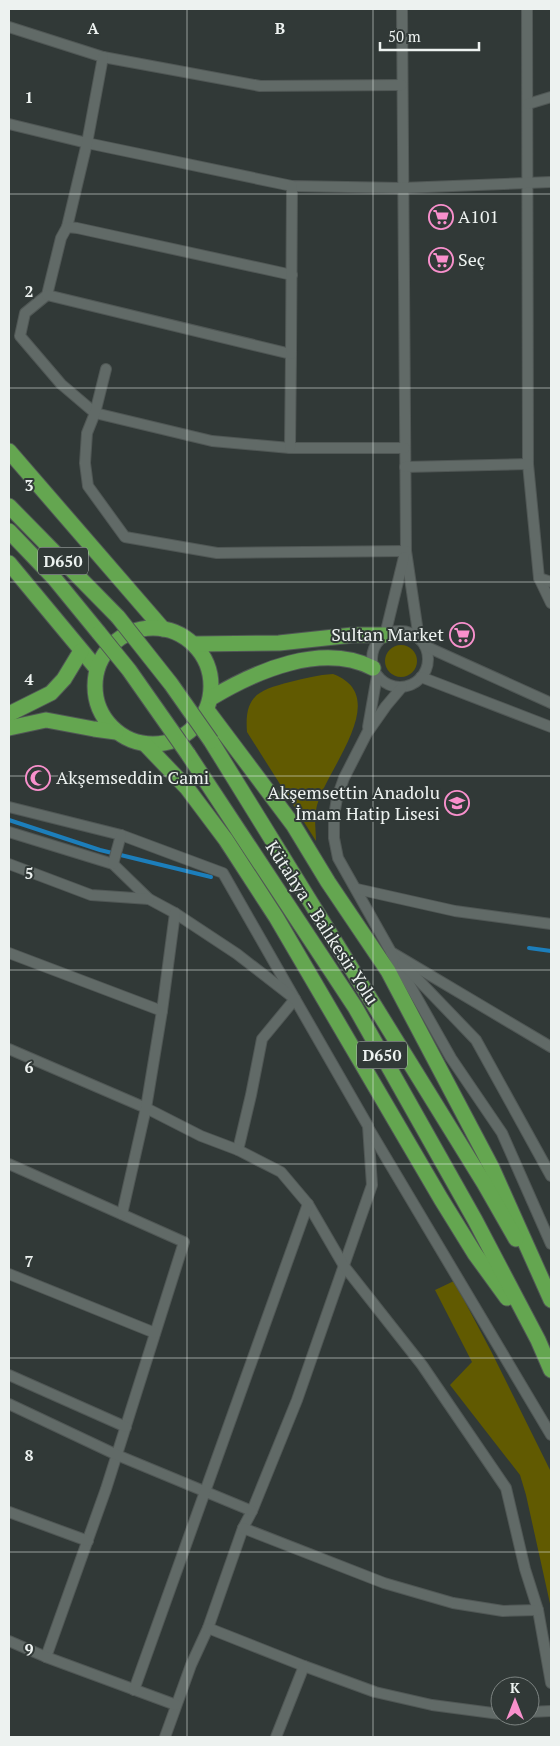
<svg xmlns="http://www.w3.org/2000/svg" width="560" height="1746" font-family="'PT Serif',serif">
<rect width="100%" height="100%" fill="#313937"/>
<g fill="#615a01">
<circle cx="401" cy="661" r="16"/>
<path d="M 333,674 C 395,697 322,773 316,810 C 314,820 316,831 316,841 L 247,732 C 244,695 259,690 290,682 C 305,678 318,675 333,674 Z"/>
<path d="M 454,1281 L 492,1353 L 551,1472 L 551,1608 L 526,1495 L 520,1475 L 450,1385 L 472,1362 L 435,1290 Z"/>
</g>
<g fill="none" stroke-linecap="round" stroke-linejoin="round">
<g stroke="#1c7ebb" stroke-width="4">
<path d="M 9,820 L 100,850 L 211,877"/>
<path d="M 529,948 L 551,951"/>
</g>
<defs>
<g id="minor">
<path d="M 402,9 L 406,551 L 419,639"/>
<path d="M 527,9 L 528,464 L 539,578 L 551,603"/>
<path d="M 9,27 L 103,57 L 260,86 L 402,85"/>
<path d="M 528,104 L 551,97"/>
<path d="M 9,124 L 87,143 L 292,186 L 402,188 L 551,182"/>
<path d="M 67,227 L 87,143 L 103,57"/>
<path d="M 292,275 L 77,228 L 67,227 L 61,238 L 47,295 L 25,313 L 20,336 L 61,384 L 95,413 L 212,441 L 290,448 L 405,448"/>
<path d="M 47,295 L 291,354 L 290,448"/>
<path d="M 291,354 L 292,186"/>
<path d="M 106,369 L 95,413 L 87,433 L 85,463 L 88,486 L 125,537 L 217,553 L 406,551"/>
<path d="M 405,467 L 528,464"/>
<path d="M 539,578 L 551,582"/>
<circle cx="400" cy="659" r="28"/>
<path d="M 385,635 L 404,557"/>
<path d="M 425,646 L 551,703"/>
<path d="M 421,677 L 551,727"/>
<path d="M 402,687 L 386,706 L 367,733 L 344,778 L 337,798 L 334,816 L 334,838 L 338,858 L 391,952 L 551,1047"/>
<path d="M 368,727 L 377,676"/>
<path d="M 9,807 L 121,835 L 223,873 L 295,999 L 262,1039 L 251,1095 L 238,1150"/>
<path d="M 9,832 L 113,864 L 149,899 L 175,913 L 237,954 L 295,999 L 368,1126 L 372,1185 L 297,1400 L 252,1511 L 243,1528 L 208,1628 L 191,1665 L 165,1737"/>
<path d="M 9,864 L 91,895 L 149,899"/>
<path d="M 113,864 L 121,835"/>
<path d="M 357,889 L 455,911 L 551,924"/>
<path d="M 391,952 L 451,1058 L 502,1133 L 551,1244"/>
<path d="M 9,953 L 162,1011"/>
<path d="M 402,963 L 476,1040 L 551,1176"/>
<path d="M 9,1049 L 146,1108 L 201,1136 L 238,1150 L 281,1172 L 308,1204 L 344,1266 L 422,1365 L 506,1488 L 525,1569 L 538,1610 L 551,1683"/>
<path d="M 369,1129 L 551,1435"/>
<path d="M 9,1164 L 184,1242 L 106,1489 L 46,1657"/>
<path d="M 122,1214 L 146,1108 L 162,1011 L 175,913"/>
<path d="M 9,1274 L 155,1333"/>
<path d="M 9,1375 L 126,1427"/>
<path d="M 9,1404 L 117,1455 L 252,1511"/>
<path d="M 9,1512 L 88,1541"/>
<path d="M 243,1528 L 384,1583 L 453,1603 L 503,1611 L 538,1610"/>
<path d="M 208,1628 L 304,1666 L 375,1692 L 432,1705 L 500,1714"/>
<path d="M 9,1641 L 46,1657 L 176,1705"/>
<path d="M 134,1690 L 308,1204"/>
<path d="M 530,1712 L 551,1711"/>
<path d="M 276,1737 L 304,1666"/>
</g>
<g id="trunk">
<path d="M 9,451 L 163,629"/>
<path d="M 9,506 L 118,617"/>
<path d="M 9,531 L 54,578 L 99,633"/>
<path d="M 9,563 L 97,669"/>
<circle cx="153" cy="686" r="58"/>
<path d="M 194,644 L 279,643 L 353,635 L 385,635"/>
<path d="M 211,698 C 256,671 322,642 373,668"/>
<path d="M 207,710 L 294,826 L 328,882 L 388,971 L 492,1168 L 551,1300"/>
<path d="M 9,714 L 51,693 L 64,679 L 81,651"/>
<path d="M 9,728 L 46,720 L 94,729 L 116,732"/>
<path d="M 211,741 L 484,1183 L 516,1239"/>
<path d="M 145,744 L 187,788 L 226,840 L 276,917 L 441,1199 L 475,1254 L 507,1298"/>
<path d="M 188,754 L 355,1007 L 475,1220 L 538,1340 L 551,1370"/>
</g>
</defs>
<use href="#minor" stroke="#505755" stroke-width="12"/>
<use href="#trunk" stroke="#505755" stroke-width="17"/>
<use href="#minor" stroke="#616a67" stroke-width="10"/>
<use href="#trunk" stroke="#64a650" stroke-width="15"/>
<defs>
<g id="trunk-bridge">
<path d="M 118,617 L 171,684 L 211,741"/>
<path d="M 99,633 L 129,670 L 188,754"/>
</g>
</defs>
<use href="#trunk-bridge" stroke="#505755" stroke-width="17" stroke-linecap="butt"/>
<use href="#trunk-bridge" stroke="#64a650" stroke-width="15"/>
</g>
<path fill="none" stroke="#edf2f0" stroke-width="1" stroke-opacity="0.55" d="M 187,9 L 187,1737M 373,9 L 373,1737M 9,194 L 551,194M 9,388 L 551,388M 9,582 L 551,582M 9,776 L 551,776M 9,970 L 551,970M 9,1164 L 551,1164M 9,1358 L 551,1358M 9,1552 L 551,1552"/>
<defs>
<symbol id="supermarket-ring" viewBox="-11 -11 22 22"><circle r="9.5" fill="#313937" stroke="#f890cc" stroke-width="1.5"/><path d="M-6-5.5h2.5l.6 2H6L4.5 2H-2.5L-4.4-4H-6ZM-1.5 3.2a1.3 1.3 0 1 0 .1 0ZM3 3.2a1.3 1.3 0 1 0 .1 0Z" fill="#f890cc"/></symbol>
<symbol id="mosque-ring" viewBox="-11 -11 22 22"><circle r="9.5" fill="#313937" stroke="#f890cc" stroke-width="1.5"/><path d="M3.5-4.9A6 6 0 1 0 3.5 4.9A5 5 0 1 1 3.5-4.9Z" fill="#f890cc"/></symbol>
<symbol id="school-ring" viewBox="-11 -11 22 22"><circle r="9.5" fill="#313937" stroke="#f890cc" stroke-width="1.5"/><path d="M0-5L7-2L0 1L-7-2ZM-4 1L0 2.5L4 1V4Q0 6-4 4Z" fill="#f890cc"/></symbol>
</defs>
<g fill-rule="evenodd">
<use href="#supermarket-ring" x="427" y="203" width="28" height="28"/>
<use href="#supermarket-ring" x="427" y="246" width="28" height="28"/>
<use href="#supermarket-ring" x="448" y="621" width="28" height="28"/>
<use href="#mosque-ring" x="24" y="764" width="28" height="28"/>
<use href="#school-ring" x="443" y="789" width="28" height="28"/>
</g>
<g text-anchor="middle" stroke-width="4" stroke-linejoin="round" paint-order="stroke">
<g fill="#313937" stroke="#b5bab8" stroke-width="1">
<rect x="38" y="547.5" width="50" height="27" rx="4"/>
<rect x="357" y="1041.5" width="50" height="27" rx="4"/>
</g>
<g font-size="16" font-weight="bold" fill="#edf2f0">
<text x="63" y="567">D650</text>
<text x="382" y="1061">D650</text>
</g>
<g font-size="18" fill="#edf2f0" stroke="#313937" text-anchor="start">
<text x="458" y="223">A101</text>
<text x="458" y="266">Seç</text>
<text x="444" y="641" text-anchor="end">Sultan Market</text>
<text x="56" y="784">Akşemseddin Cami</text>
<text x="440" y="799" text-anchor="end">Akşemsettin Anadolu<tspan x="440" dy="21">İmam Hatip Lisesi</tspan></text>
</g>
<g font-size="18" fill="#edf2f0" stroke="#313937">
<text transform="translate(322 923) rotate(57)" y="6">Kütahya - Balıkesir Yolu</text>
</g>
</g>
<g font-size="16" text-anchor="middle" font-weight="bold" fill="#edf2f0" stroke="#313937" stroke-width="4" stroke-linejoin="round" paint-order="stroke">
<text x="93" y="34">A</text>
<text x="280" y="34">B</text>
<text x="29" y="103">1</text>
<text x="29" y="297">2</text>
<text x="29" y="491">3</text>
<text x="29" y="685">4</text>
<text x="29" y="879">5</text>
<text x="29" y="1073">6</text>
<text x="29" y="1267">7</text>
<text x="29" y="1461">8</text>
<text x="29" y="1655">9</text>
</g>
<rect width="560" height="1746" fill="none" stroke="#edf2f0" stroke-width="20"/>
<g transform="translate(515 1701)"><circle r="24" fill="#313937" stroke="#7c8381"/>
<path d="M0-4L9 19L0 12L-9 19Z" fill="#f890cc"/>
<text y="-8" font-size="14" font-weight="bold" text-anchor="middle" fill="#edf2f0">K</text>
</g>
<path d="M380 42v8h99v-8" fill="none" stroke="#edf2f0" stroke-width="2.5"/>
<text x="388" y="42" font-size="15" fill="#edf2f0" stroke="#313937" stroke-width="4" paint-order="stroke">50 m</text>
</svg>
